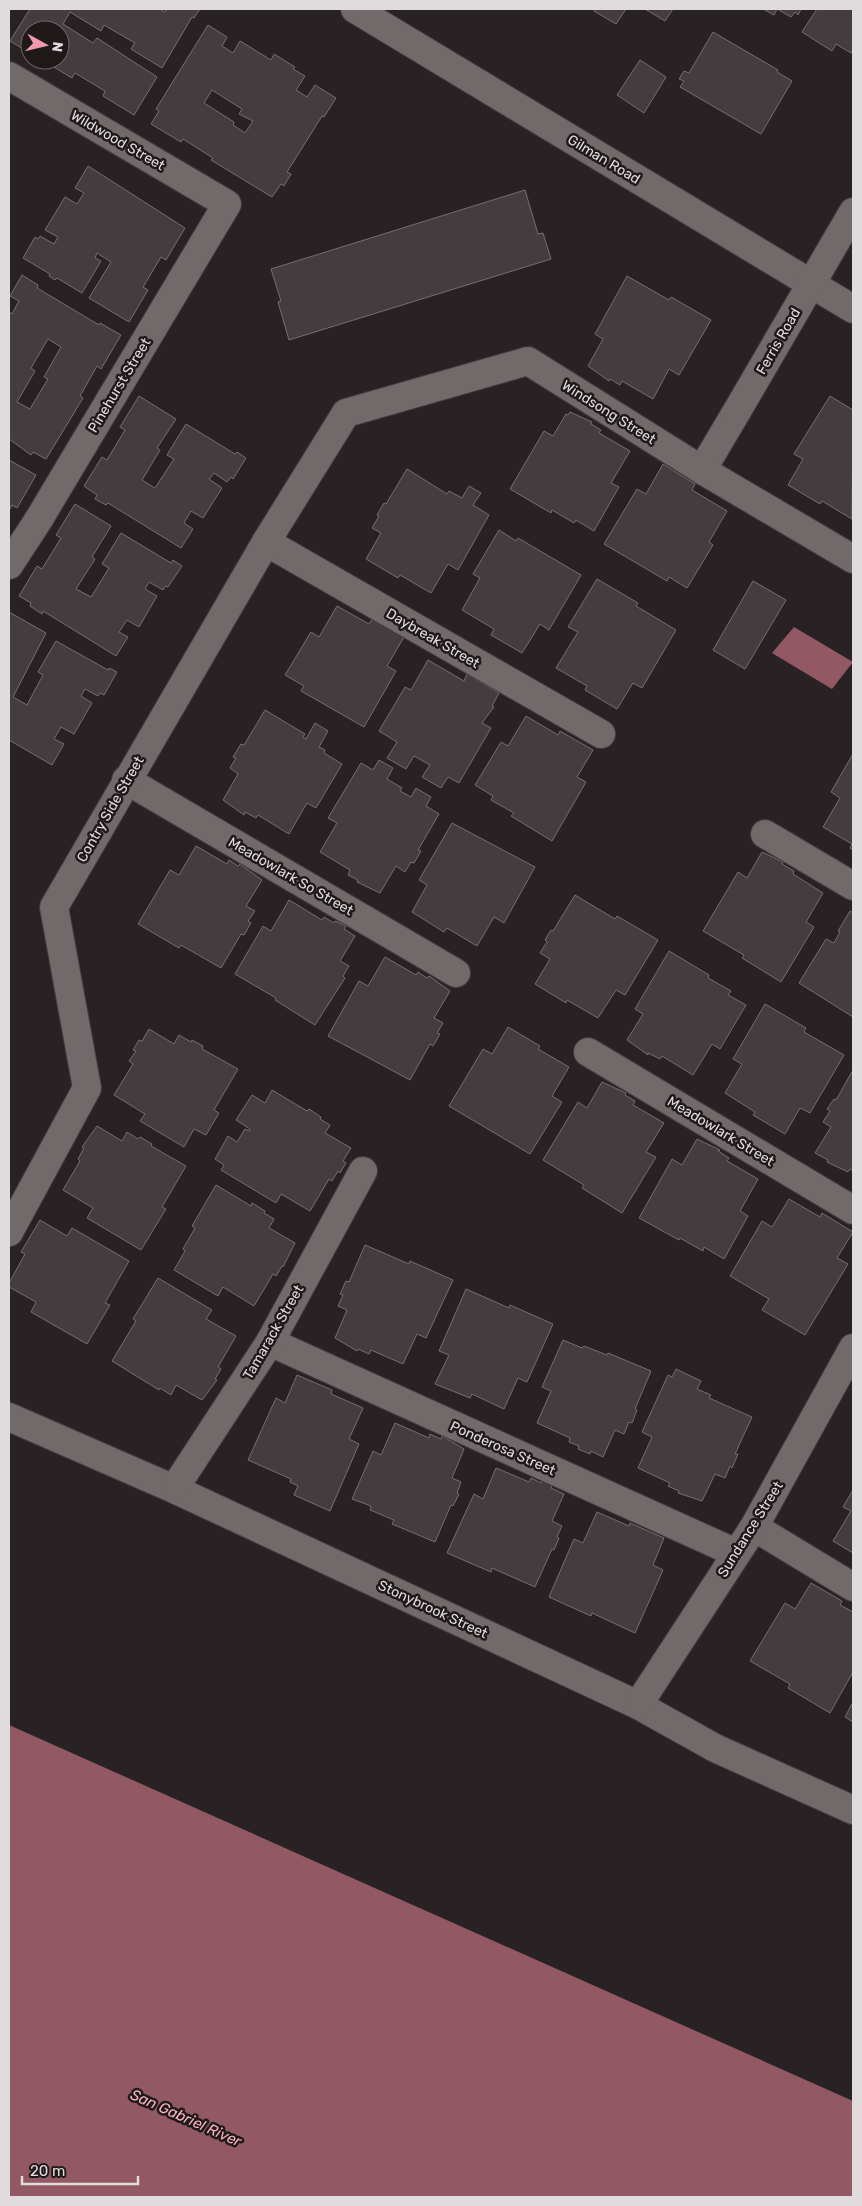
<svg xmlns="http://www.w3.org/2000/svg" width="862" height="2206" font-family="Rubik,sans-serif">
<rect width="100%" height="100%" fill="#292224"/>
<g fill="#925965">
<path d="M 794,627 L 853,662 L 832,689 L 772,653 Z"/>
<path d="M 9,1725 L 853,2101 L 853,2197 L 9,2197 Z"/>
</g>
<g fill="#443c3e" stroke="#766e6f" fill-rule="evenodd">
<path d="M 30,9 L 159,9 L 165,12 L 166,9 L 200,9 L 194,18 L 192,17 L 162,68 L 131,49 L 135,43 L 104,25 L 101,31 L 70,12 L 63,24 L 93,43 L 97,38 L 157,77 L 134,115 L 103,96 L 105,91 L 75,73 L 72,78 L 42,60 L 60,60 L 60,30 L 30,30 L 30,53 L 10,41 Z"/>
<path d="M 595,9 L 626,9 L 616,24 L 594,11 Z"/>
<path d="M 645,9 L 673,9 L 665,21 Z"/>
<path d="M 763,9 L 801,9 L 798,15 L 795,12 L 791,17 L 777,9 L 774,15 Z"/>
<path d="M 817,9 L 853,9 L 853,49 L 851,53 L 836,44 L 832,51 L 802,32 Z"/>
<path d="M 208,25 L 227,37 L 222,46 L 233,53 L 240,41 L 271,60 L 274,54 L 295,67 L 293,69 L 305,76 L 296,90 L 307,97 L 315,85 L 336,98 L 324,117 L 322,116 L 287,172 L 291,174 L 284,186 L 281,184 L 272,197 L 211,160 L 213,158 L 183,139 L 181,142 L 151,124 L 159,111 L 156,109 ZM 212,90 L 242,109 L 239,114 L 253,121 L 245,133 L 233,125 L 234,122 L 204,103 Z"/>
<path d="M 713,32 L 778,70 L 777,72 L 792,81 L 761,134 L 680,87 L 684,81 L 679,79 L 684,71 L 689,73 Z"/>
<path d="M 640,60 L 666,77 L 644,113 L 617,95 Z"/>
<path d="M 88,166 L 185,228 L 166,260 L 161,257 L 143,287 L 148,290 L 129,322 L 89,298 L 111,262 L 97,253 L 95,258 L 101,261 L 82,293 L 57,278 L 55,280 L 49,276 L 50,274 L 23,258 L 35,237 L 38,239 L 40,236 L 54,244 L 58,237 L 45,230 L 65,197 L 77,204 L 84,193 L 75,188 Z"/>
<path d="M 525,190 L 538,234 L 543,233 L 551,259 L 289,340 L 278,302 L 281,301 L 271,269 Z"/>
<path d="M 22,275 L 38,285 L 37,288 L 99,325 L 100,323 L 121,335 L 101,369 L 97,366 L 80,396 L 83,398 L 46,459 L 33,452 L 31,455 L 9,439 L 9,312 L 12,314 L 19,301 L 10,296 ZM 48,339 L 61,347 L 44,377 L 48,379 L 30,409 L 17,402 L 35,371 L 31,368 Z"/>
<path d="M 627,276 L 669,300 L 671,297 L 711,320 L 679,375 L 669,369 L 653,399 L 622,381 L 620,385 L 610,379 L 609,381 L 588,366 L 603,339 L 595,334 Z"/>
<path d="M 139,396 L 176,419 L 157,448 L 160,450 L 142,480 L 155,488 L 174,459 L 167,455 L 186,424 L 235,454 L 237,452 L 246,458 L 233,479 L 231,477 L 227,482 L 214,473 L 209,479 L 222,488 L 203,518 L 191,511 L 184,523 L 193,529 L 181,548 L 108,503 L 106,505 L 95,499 L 97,495 L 84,486 L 102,457 L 107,460 L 125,430 L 120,427 Z"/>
<path d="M 830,396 L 853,410 L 852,519 L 822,501 L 820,504 L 788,485 L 803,459 L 794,454 Z"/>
<path d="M 570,412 L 592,422 L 591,424 L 601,430 L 599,433 L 630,451 L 611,483 L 619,487 L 594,531 L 576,520 L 574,523 L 552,510 L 551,513 L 510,489 L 544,431 L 553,436 L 566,414 L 568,415 Z"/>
<path d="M 9,460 L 36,475 L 17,508 L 12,505 L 9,511 Z"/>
<path d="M 663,464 L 695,484 L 692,490 L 727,511 L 709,542 L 713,545 L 687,588 L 669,577 L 667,581 L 604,544 L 637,489 L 646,494 Z"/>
<path d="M 407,469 L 447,494 L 449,491 L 462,498 L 469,486 L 481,493 L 473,505 L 489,515 L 458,570 L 448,564 L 431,593 L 400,575 L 398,578 L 366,559 L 381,533 L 372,528 L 379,516 L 377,515 L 384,503 L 386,504 Z"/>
<path d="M 75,504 L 111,526 L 92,557 L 95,559 L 76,589 L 91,597 L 109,568 L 102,564 L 121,533 L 171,563 L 173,560 L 182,566 L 168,587 L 165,586 L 163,590 L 149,582 L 145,589 L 157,596 L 139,627 L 127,620 L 119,632 L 128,637 L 116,656 L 43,611 L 42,614 L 30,606 L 31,603 L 19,596 L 37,566 L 42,569 L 61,538 L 56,535 Z"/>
<path d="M 499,530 L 516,541 L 518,538 L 581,575 L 549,630 L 540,624 L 522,653 L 491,635 L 494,629 L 462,610 L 480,578 L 473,574 Z"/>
<path d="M 597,579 L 638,603 L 636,606 L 676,630 L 642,688 L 633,683 L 617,709 L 585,690 L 587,686 L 556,668 L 578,632 L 568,627 Z"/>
<path d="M 753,581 L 786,600 L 745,669 L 713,650 Z"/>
<path d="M 337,606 L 369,624 L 373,618 L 404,637 L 387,666 L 396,671 L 364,727 L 301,691 L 304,686 L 285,675 L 311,632 L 319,637 Z"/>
<path d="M 9,612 L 46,633 L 13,697 L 27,705 L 43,675 L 38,672 L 56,641 L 108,670 L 109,668 L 117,672 L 104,695 L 100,693 L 98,696 L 85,689 L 81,696 L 92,703 L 74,734 L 61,727 L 54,739 L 64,744 L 52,765 L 9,740 Z"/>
<path d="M 428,660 L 464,681 L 467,674 L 499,693 L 492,706 L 494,707 L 482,723 L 491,728 L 459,783 L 448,777 L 441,788 L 422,777 L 430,765 L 414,756 L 406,769 L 387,758 L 397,742 L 379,731 L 405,687 L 411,690 Z"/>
<path d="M 265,710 L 305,734 L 303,737 L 306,739 L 315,723 L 328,731 L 319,747 L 325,750 L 324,753 L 342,764 L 316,808 L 307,803 L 289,834 L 258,815 L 256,818 L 245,812 L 244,815 L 223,800 L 238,774 L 230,768 L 236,758 L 233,757 L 241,744 L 244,745 Z"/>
<path d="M 526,716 L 558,735 L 560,731 L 593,750 L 577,777 L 586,782 L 552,841 L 511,816 L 514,813 L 491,800 L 493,796 L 475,785 L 501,742 L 508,746 Z"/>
<path d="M 853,754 L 853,850 L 850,848 L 852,844 L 823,827 L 840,798 L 831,792 Z"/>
<path d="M 379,760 L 393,768 L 387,779 L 402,788 L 400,791 L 411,797 L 416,788 L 431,797 L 426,806 L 439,814 L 418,850 L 421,851 L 414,863 L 411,862 L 405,872 L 396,866 L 380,893 L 357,882 L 358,880 L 348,875 L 350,870 L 320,852 L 337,823 L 328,818 L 361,763 L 373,770 Z"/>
<path d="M 452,823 L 535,867 L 504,923 L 494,917 L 477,946 L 447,928 L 444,932 L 412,912 L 427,885 L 419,880 Z"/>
<path d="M 196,846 L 227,864 L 229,860 L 238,866 L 240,864 L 262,880 L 246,906 L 255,911 L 248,921 L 251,923 L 244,935 L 241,934 L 221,968 L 181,945 L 179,948 L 138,924 L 170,870 L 179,875 Z"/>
<path d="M 762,852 L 783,862 L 782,864 L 794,871 L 793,874 L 823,893 L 806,922 L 814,927 L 781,982 L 742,958 L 744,955 L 703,931 L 738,872 L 747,878 Z"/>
<path d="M 575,895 L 615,919 L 617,916 L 658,940 L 625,995 L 616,990 L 598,1018 L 567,1000 L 566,1003 L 535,984 L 550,959 L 540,953 L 547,942 L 545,940 L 551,930 L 553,931 Z"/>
<path d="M 289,900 L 322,920 L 324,917 L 334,923 L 335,921 L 346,926 L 344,929 L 355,936 L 340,961 L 349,966 L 343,976 L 345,978 L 315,1025 L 275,1000 L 276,998 L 235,974 L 263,926 L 271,931 Z"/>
<path d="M 850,911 L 853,913 L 853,1017 L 799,983 L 826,939 L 834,943 L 840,932 L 838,931 Z"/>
<path d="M 669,951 L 709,975 L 708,978 L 731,991 L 728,995 L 746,1005 L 720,1049 L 712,1044 L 693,1075 L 662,1056 L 660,1059 L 648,1053 L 648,1055 L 627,1040 L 643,1014 L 635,1009 Z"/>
<path d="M 385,957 L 416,975 L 418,972 L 427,978 L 429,976 L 450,991 L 434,1018 L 443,1023 L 437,1033 L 440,1034 L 433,1046 L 430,1044 L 410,1080 L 328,1036 L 359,981 L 368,986 Z"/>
<path d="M 765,1004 L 806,1028 L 804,1032 L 844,1055 L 810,1113 L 800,1108 L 785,1134 L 753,1115 L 755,1112 L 725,1093 L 742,1064 L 733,1059 Z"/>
<path d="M 508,1027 L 540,1046 L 538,1049 L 569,1067 L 552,1096 L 562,1102 L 530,1154 L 449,1106 L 483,1049 L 492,1054 Z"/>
<path d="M 149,1029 L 174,1044 L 179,1035 L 191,1042 L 192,1040 L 203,1046 L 202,1049 L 238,1069 L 214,1110 L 219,1113 L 206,1135 L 194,1129 L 184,1147 L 140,1121 L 145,1114 L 114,1095 L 133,1064 L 129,1061 L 136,1051 L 133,1050 L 139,1040 L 142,1041 Z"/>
<path d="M 853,1070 L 853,1171 L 850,1169 L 848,1172 L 827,1162 L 828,1160 L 815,1153 L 831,1127 L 823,1122 L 830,1111 L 827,1109 L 834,1099 L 836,1100 Z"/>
<path d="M 602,1082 L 626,1093 L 625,1095 L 635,1101 L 633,1105 L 664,1123 L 646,1152 L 656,1157 L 622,1213 L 582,1188 L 584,1185 L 543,1160 L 578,1102 L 587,1108 Z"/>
<path d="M 272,1090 L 307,1111 L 309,1109 L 321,1117 L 320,1119 L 330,1125 L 325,1133 L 351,1148 L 343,1161 L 346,1163 L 340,1173 L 338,1171 L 332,1181 L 329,1179 L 310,1211 L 281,1194 L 276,1203 L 221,1170 L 224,1165 L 215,1159 L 228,1136 L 237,1142 L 245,1129 L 249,1131 L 250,1129 L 236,1120 L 252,1095 L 265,1103 Z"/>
<path d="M 97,1126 L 122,1141 L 127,1132 L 138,1139 L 140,1137 L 152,1144 L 151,1146 L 186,1166 L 162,1207 L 166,1209 L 141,1250 L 87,1218 L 93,1208 L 63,1190 L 80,1161 L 78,1159 L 84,1148 L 82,1147 Z"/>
<path d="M 697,1139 L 720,1150 L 718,1151 L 729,1158 L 727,1161 L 758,1179 L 740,1211 L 748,1216 L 724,1259 L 704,1247 L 703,1251 L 680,1238 L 679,1240 L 639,1218 L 672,1159 L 682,1165 Z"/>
<path d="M 216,1185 L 251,1206 L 252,1203 L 265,1211 L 264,1213 L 274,1219 L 269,1228 L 295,1243 L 283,1267 L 282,1266 L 276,1276 L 273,1274 L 254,1306 L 223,1287 L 218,1296 L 174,1270 L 185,1251 L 183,1249 L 195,1228 L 192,1226 Z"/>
<path d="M 789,1199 L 820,1217 L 822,1213 L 853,1232 L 837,1258 L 848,1264 L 805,1335 L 762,1310 L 769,1299 L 730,1276 L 762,1221 L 772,1227 Z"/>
<path d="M 40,1220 L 67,1236 L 72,1228 L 129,1261 L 105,1303 L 110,1305 L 87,1344 L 31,1312 L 36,1302 L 9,1287 L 9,1283 L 25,1254 L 21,1252 Z"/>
<path d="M 365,1245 L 409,1264 L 410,1261 L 453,1280 L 426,1338 L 417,1334 L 403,1364 L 371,1350 L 369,1354 L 358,1349 L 357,1351 L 335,1338 L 347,1310 L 338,1306 L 343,1295 L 340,1294 L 346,1281 L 349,1282 Z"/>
<path d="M 158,1278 L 212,1310 L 206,1319 L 236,1336 L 218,1367 L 221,1369 L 215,1379 L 217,1380 L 202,1400 L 176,1385 L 171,1395 L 160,1388 L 159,1390 L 112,1361 L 136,1321 L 133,1319 Z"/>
<path d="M 466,1289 L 509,1308 L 510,1305 L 553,1324 L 527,1382 L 518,1378 L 504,1409 L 472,1394 L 470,1398 L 435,1384 L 449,1355 L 439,1351 Z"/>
<path d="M 563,1340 L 582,1348 L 584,1346 L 607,1355 L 608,1353 L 651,1371 L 635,1409 L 637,1410 L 632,1423 L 629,1422 L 624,1434 L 615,1430 L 603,1457 L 591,1451 L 590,1454 L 578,1449 L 579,1446 L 569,1442 L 570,1438 L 537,1423 L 551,1391 L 542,1387 Z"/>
<path d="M 676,1369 L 701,1381 L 697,1389 L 711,1395 L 709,1398 L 752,1417 L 735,1454 L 738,1454 L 732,1468 L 730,1466 L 725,1478 L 715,1474 L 702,1501 L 678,1493 L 679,1491 L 668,1486 L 670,1483 L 638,1468 L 652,1437 L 642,1432 L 668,1375 L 672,1377 Z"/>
<path d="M 297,1375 L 332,1390 L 331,1394 L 363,1408 L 349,1439 L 359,1444 L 330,1511 L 294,1495 L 298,1486 L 290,1482 L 291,1479 L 248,1460 L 276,1398 L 285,1403 Z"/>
<path d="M 395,1423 L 429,1438 L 430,1434 L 441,1439 L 442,1436 L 464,1449 L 452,1478 L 461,1482 L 457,1493 L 459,1494 L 453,1506 L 451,1505 L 435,1542 L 392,1524 L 394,1520 L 370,1510 L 371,1506 L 352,1499 L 373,1451 L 381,1455 Z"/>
<path d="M 496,1468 L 529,1482 L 531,1478 L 541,1483 L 542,1481 L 552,1485 L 551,1488 L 564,1494 L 552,1521 L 562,1526 L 557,1537 L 559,1538 L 554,1550 L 552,1549 L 535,1587 L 492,1568 L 491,1572 L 447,1553 L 474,1494 L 483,1499 Z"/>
<path d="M 853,1490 L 853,1553 L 833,1541 L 851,1511 L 843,1507 Z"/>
<path d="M 597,1512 L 629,1526 L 630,1523 L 664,1538 L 653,1565 L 663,1570 L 635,1633 L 592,1613 L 591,1616 L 549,1597 L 574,1539 L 583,1543 Z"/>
<path d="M 811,1583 L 842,1601 L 840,1605 L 853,1612 L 853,1672 L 830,1713 L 788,1688 L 790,1684 L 750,1661 L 785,1603 L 795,1609 Z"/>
<path d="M 853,1702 L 853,1722 L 845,1717 Z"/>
</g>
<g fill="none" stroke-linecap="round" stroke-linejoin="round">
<defs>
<g id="minor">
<path d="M 9,76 L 227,204 L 39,519 L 9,565"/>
<path d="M 702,470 L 737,411"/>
<path d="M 266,542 L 601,734"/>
<path d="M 126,780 L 456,973"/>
<path d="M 765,834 L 853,886"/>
<path d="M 588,1052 L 853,1210"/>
<path d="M 9,1232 L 87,1088 L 54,907 L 266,542 L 346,413 L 528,361 L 702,470 L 853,559"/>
<path d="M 270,1342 L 736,1553"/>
<path d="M 9,1417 L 174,1489 L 638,1705 L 715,1748 L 853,1810"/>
<path d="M 174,1489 L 270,1342 L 363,1171"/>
<path d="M 754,1527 L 853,1587"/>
<path d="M 638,1705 L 754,1527 L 853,1348"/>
</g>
<g id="tertiary">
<path d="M 355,9 L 853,309"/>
<path d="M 737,411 L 853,212"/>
</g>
</defs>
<use href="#minor" stroke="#433e3f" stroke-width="30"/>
<use href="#tertiary" stroke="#433e3f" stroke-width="30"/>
<use href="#minor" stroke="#71696a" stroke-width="28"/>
<use href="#tertiary" stroke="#71696a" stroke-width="28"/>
</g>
<g text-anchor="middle" stroke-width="5" stroke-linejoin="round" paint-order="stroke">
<g font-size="14" fill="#e0dbdc" stroke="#1f191a">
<text transform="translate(118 140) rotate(30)" y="5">Wildwood Street</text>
<text transform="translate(604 159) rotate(31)" y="5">Gilman Road</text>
<text transform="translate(778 341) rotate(-60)" y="5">Ferris Road</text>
<text transform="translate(119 385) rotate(-59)" y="5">Pinehurst Street</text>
<text transform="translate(609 412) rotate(32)" y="5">Windsong Street</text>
<text transform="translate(433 638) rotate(30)" y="5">Daybreak Street</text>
<text transform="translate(110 809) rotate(-60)" y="5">Contry Side Street</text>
<text transform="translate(291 876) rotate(30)" y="5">Meadowlark So Street</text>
<text transform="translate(721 1131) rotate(31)" y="5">Meadowlark Street</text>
<text transform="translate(273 1332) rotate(-60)" y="5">Tamarack Street</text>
<text transform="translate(503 1448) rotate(24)" y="5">Ponderosa Street</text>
<text transform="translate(750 1529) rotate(-58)" y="5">Sundance Street</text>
<text transform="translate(433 1609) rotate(25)" y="5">Stonybrook Street</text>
</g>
<g font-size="15" font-style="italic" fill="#fcb4c2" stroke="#1f191a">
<text transform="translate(186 2118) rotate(24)" y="5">San Gabriel River</text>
</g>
</g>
<rect width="862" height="2206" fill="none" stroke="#e0dbdc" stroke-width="20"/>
<g transform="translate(45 45) rotate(98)"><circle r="24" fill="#1f191a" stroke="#6c6768"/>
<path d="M0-4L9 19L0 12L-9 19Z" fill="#f29aad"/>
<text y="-8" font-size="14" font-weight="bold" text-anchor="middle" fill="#e0dbdc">N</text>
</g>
<path d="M22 2176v8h116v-8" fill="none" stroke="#e0dbdc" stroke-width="2.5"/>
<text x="30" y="2176" font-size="15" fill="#e0dbdc" stroke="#1f191a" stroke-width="4" paint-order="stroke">20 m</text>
</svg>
